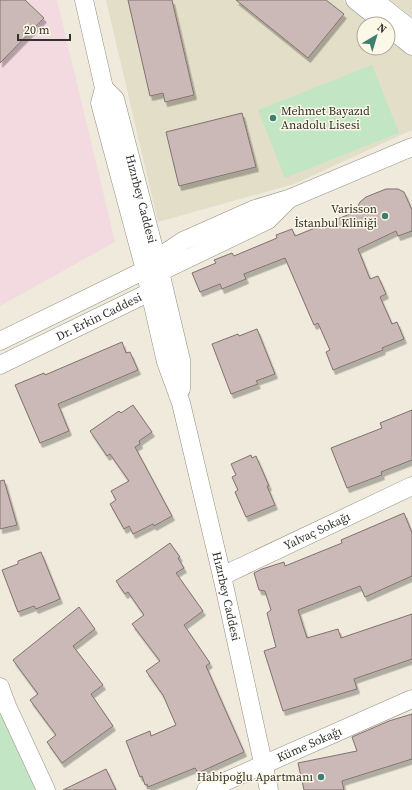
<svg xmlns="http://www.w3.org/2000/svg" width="412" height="790" font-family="'Source Serif 4',serif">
<defs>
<filter id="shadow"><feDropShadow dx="2.5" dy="4.5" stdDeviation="0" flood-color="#0004"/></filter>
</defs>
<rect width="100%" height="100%" fill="#efeadb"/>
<g fill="#e3dec8">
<path d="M 106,0 L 343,0 L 373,24 L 364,24 L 364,48 L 388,48 L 388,36 L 412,54 L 412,130 L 294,184 L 158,222 Z"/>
<path d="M 390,0 L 412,0 L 412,17 Z"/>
</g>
<path fill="#f3d9e0" d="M 0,0 L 57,0 L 115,242 L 0,306 Z"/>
<g fill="#c2e5c3">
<path d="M 372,65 L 399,133 L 285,178 L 258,110 Z"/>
<path d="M 0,698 L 38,790 L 0,790 Z"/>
</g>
<g fill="#cbb9b7" stroke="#81716f" filter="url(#shadow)">
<path d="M 0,0 L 25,0 L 44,18 L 0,63 Z"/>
<path d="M 128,0 L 172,0 L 194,95 L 165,102 L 163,93 L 150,96 Z"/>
<path d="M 236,0 L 326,0 L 344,14 L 308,58 Z"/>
<path d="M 242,113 L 256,167 L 179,186 L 166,132 Z"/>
<path d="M 386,189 L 398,189 L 404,192 L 412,210 L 412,231 L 398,236 L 396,231 L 358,249 L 370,279 L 378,276 L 386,294 L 380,297 L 392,324 L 397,322 L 404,339 L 382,348 L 383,350 L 333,370 L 326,352 L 330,350 L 318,323 L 314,325 L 285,258 L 244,274 L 246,279 L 222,289 L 220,284 L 200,292 L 192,273 L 216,263 L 214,260 L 232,253 L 234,256 L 277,238 L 276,235 L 292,229 L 295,236 L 355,212 L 360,202 L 366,197 Z"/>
<path d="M 257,329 L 275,374 L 256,381 L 258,384 L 231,394 L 212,344 L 238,334 L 239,336 Z"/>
<path d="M 122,342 L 126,353 L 130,352 L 138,370 L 58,404 L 69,431 L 40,443 L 15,385 L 44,373 L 45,375 Z"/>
<path d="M 133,405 L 152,432 L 139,441 L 140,444 L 135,447 L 172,516 L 154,526 L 153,524 L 133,534 L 129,526 L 124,529 L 110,504 L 116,500 L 111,491 L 129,481 L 110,454 L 107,456 L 90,431 L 119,411 L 121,413 Z"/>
<path d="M 412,410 L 412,460 L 381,472 L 382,475 L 347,488 L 331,448 L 382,428 L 380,423 Z"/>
<path d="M 251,455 L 252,458 L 256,456 L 269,486 L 267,486 L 275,505 L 246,517 L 235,492 L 238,490 L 232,477 L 236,475 L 231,464 Z"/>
<path d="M 4,480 L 17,525 L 0,529 L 0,481 Z"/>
<path d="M 404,513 L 412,533 L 412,576 L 365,597 L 360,586 L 298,610 L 307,638 L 338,629 L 341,638 L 412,614 L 412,659 L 354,679 L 357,689 L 283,711 L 264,651 L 276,647 L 267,613 L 271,610 L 265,591 L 259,590 L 254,573 L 262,569 L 284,562 L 285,566 L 342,543 L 341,540 Z"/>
<path d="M 170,543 L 180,557 L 178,558 L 184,568 L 176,573 L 203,611 L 184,625 L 210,663 L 206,666 L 244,752 L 198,773 L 195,768 L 148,787 L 147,784 L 145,785 L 142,776 L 140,777 L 126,741 L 150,731 L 151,736 L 176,725 L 163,695 L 146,671 L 160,661 L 132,624 L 144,615 L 128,592 L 125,594 L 116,581 Z"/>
<path d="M 41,552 L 60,599 L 36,609 L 34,606 L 18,612 L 2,570 L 18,564 L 18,561 Z"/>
<path d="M 79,607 L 95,629 L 73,646 L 103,685 L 91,694 L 113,726 L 62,763 L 47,742 L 56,735 L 30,700 L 38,694 L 13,660 Z"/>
<path d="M 412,714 L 412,759 L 342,781 L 344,790 L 304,790 L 298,763 L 357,751 L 352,737 L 389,721 Z"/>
<path d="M 106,769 L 116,790 L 63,790 Z"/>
</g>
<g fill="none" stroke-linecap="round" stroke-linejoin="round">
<defs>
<g id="minor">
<path id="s1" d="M 84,0 L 104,88 L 115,99 L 160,272 L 181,360 L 181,389"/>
<path d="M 355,0 L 384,23"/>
<path d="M 374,0 L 412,30"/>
<path d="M 388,27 L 412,46"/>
<path id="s2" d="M 104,88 L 100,103 L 145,270 L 166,362 L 181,403 L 222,576 L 269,790"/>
<path d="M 0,341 L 145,270 L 156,259 L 183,241 L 255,209 L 291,198 L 412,147"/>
<path id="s3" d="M 0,365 L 150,292 L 160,272 L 268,220 L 288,200"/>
<path id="s4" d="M 222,576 L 412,486"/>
<path d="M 0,687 L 7,706 L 46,790"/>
<path id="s5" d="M 206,790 L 412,699"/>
</g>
</defs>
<use href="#minor" stroke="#949082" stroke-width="19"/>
<use href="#minor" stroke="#fff" stroke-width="18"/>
</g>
<g fill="#3d8072" stroke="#fcf8e8" stroke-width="1.5">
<circle cx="273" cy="118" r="4"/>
<circle cx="385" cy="216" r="4"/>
<circle cx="321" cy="777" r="4"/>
</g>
<g text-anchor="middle" stroke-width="3" stroke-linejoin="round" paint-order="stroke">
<g font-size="12" fill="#34332d" stroke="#fcf8e8" text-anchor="end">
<text x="281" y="115" text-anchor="start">Mehmet Bayazıd<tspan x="281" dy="14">Anadolu Lisesi</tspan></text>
<text x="377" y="213">Varisson<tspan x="377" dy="14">İstanbul Kliniği</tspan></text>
<text x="313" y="781">Habipoğlu Apartmanı</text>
</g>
<g font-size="12" fill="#34332d" stroke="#fcf8e8">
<text dy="4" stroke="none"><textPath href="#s1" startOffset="209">Hızırbey Caddesi</textPath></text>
<text dy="4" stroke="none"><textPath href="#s3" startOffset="110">Dr. Erkin Caddesi</textPath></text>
<text dy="4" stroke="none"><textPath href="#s4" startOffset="105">Yalvaç Sokağı</textPath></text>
<text dy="4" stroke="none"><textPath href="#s2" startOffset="525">Hızırbey Caddesi</textPath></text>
<text dy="4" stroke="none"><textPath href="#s5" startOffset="113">Küme Sokağı</textPath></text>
</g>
</g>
<g transform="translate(376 36) rotate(38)"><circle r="19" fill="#fcf8e8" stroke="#aca99d"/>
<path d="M0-3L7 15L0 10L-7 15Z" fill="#3d8072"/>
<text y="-6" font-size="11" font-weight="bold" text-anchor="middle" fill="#34332d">N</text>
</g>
<path d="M18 34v6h52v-6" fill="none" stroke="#34332d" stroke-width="2"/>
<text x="24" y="34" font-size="12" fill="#34332d" stroke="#fcf8e8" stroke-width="3" paint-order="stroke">20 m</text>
</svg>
